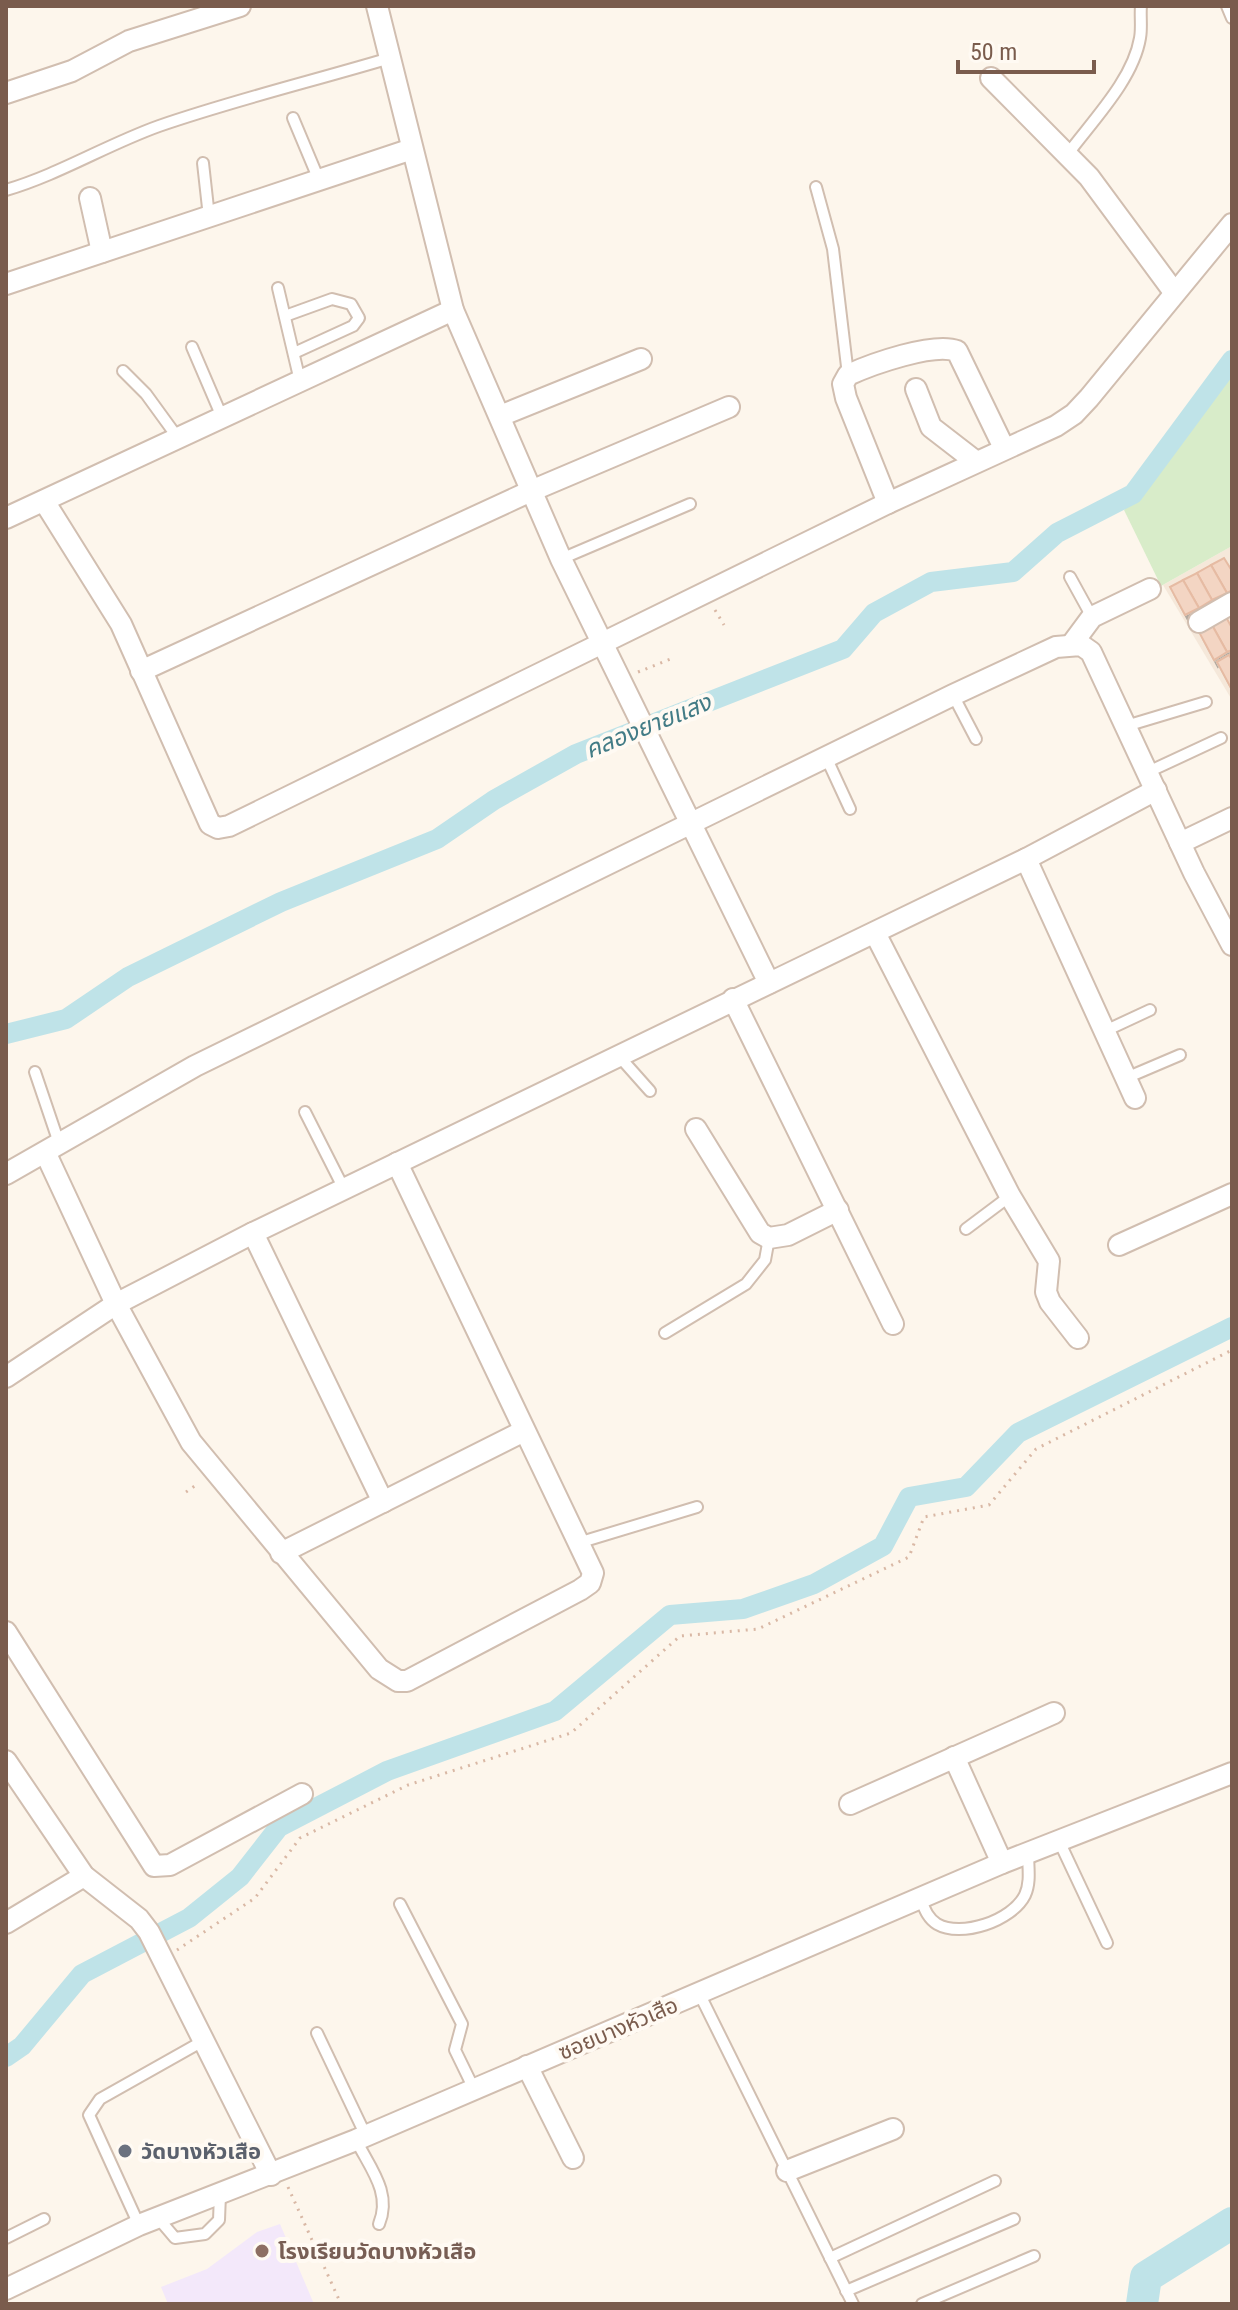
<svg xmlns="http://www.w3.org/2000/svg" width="1238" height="2310" font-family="'Roboto Condensed','Noto Sans Thai',sans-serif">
<defs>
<filter id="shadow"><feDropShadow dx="4" dy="7" stdDeviation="0" flood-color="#0004"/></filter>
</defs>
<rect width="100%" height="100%" fill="#fdf6ec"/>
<path fill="#f5e8da" d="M 1232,546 L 1232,700 L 1163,585 Z"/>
<path fill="#f3e8fa" d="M 280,2224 L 314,2304 L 168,2304 L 161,2287 L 207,2269 L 257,2232 Z"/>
<path fill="#d8ecc9" d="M 1232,373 L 1232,546 L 1161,586 L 1124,510 Z"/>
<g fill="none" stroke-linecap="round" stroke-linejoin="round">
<g stroke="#bfe3e8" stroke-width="20">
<path d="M 6,1034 L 66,1019 L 128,977 L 281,902 L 437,839 L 494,800 L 576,754 L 843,649 L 874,613 L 931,582 L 1013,572 L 1057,533 L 1133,494 L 1232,360"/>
<path d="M 6,2057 L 22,2046 L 82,1974 L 189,1918 L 240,1877 L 279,1827 L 387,1771 L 555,1711 L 670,1615 L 743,1609 L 814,1584 L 883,1546 L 909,1497 L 966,1487 L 1018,1433 L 1232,1327"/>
</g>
<path stroke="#bfe3e8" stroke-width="32" d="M 1142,2304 L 1146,2277 L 1232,2223"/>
</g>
<g fill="#f3d5c3" stroke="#e6bba3" stroke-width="2" filter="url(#shadow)">
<path d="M 1224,558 L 1232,571 L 1232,590 L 1227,593 L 1211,565 Z"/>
<path d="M 1211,565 L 1227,593 L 1212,600 L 1197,573 Z"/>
<path d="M 1197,573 L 1212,600 L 1199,608 L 1183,580 Z"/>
<path d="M 1183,580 L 1199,608 L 1185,615 L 1170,587 Z"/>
<path d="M 1226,617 L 1232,628 L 1232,650 L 1227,652 L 1212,625 Z"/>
<path d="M 1212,625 L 1227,652 L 1214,660 L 1199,632 Z"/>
<path d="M 1229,655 L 1232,660 L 1232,690 L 1217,662 Z"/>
</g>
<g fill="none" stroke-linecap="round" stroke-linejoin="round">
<defs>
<g id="lane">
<path d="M 1227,6 L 1232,18"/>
<path d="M 293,118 L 319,180"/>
<path d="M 1067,155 C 1092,121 1133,80 1140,38 C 1142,28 1140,16 1141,6"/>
<path d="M 203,163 L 209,217"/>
<path d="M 816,187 L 833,249 L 848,375"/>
<path d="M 6,190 C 60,174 106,145 159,126 C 234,100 313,81 390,58"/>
<path d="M 278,288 L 300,381"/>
<path d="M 285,316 L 332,299 L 351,304 L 359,318 L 353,326 L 294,353"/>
<path d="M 192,347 L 222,417"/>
<path d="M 123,371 L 146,394 L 178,438"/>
<path d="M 561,559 L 690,504"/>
<path d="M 1070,577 L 1092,617"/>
<path d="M 953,695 L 976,739"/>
<path d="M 1126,726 L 1206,702"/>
<path d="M 826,757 L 850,809"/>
<path d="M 1148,772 L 1221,738"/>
<path d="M 1105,1031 L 1150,1010"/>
<path d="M 618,1055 L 650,1091"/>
<path d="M 35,1072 L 60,1146"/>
<path d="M 1126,1078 L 1180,1055"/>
<path d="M 305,1112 L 344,1189"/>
<path d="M 966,1229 L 1010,1196"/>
<path d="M 665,1333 L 746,1284 L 765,1260 L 769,1238"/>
<path d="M 578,1543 L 697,1507"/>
<path d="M 1059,1841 L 1107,1943"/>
<path d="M 920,1898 C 924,1907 927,1918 937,1924 C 961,1938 1012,1921 1025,1895 C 1031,1882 1028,1867 1028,1852"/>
<path d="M 400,1904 L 462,2024 L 455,2050 L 474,2089"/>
<path d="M 699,1993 L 853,2304"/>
<path d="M 317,2033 L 366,2136"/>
<path d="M 356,2140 C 370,2168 392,2193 379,2224"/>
<path d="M 158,2218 L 175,2238 L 205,2234 L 219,2220 L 220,2194"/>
<path d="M 139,2225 L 89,2115 L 100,2099 L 203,2041"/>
<path d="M 6,2238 L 44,2219"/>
<path d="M 830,2258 L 995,2181"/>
<path d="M 846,2291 L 1014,2219"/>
<path d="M 922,2304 L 1034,2256"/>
</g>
<g id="street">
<path d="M 377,6 L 453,310 L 561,559 L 769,983"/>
<path d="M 991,78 L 1089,177 L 1174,292"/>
<path d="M 6,93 L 72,71 L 129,41 L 240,6"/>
<path d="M 90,198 L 102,252"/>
<path d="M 6,284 L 412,149"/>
<path d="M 916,389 L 931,427 L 975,461"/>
<path d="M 500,416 L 641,359"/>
<path d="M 44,501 L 121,624 L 210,824 L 218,828 L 229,826 L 888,503 L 1056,426 L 1074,414 L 1089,398 L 1232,224"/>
<path d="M 888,503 L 846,398 L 843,384 L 848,375 C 872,364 934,342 957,351 L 1004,448"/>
<path d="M 6,518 L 453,310"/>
<path d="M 1199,622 L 1232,603"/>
<path d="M 1072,644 L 1092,617 L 1150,589"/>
<path d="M 141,671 L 531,491 L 729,407"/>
<path d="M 1180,843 L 1232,818"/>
<path d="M 1026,859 L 1135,1098"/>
<path d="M 875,933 L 1010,1196 L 1049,1261 L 1046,1292 L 1050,1302 L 1078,1338"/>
<path d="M 733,999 L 893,1324"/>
<path d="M 696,1129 L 760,1233 L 769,1238 L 788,1235 L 838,1210"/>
<path d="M 46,1154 L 116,1304 L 191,1442 L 379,1669 L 398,1681 L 407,1681 L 580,1590 L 590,1583 L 593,1573 L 397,1163"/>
<path d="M 6,1174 L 195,1066 L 953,695 L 1056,647 L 1081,645 L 1091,652 L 1194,873 L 1232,945"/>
<path d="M 253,1233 L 383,1502"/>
<path d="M 1119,1245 L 1232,1194"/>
<path d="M 6,1377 L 116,1304 L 253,1233 L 1026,859 L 1156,790"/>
<path d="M 281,1553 L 524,1431"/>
<path d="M 6,1632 L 154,1866 L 170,1865 L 302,1794"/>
<path d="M 954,1757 L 1002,1863"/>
<path d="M 6,1761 L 84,1876 L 139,1919 L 149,1932 L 271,2175"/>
<path d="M 850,1804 L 1054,1713"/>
<path d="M 6,1923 L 84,1876"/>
<path d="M 527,2066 L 573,2158"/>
<path d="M 787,2171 L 893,2129"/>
<path d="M 6,2289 L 139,2225 L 356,2140 L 1002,1863 L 1232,1773"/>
</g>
</defs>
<use href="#lane" stroke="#d1beb0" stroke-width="14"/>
<use href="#street" stroke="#d1beb0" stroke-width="24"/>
<g stroke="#d9b8a5" stroke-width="3" stroke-dasharray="2 6" stroke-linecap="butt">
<path d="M 715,610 L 724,625"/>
<path d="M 638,672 L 673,658"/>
<path d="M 186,1492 L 199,1483"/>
<path d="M 177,1950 L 255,1898 L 300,1838 L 408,1785 L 571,1733 L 680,1636 L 758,1629 L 909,1557 L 924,1517 L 989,1505 L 1036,1449 L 1232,1350"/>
<path d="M 288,2187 L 341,2304"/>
</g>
<use href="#lane" stroke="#fff" stroke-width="10"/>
<use href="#street" stroke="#fff" stroke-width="20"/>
</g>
<circle fill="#6b7280" stroke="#fffaf3" stroke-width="3" cx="125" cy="2151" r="8"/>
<circle fill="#8d6e63" stroke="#fffaf3" stroke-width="3" cx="262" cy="2251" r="8"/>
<g text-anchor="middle" stroke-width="8" stroke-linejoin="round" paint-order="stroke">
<g font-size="22" fill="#7a5c4d" stroke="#fffaf3">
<text transform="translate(618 2028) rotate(-23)" y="8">ซอยบางหัวเสือ</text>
</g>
<g font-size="22" font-weight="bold" fill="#5b616d" stroke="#fffaf3" text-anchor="start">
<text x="141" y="2159">วัดบางหัวเสือ</text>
</g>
<g font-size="22" font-weight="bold" fill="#785e54" stroke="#fffaf3" text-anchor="start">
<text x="278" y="2259">โรงเรียนวัดบางหัวเสือ</text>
</g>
<g font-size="24" font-style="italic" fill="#437c86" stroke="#fffaf3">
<text transform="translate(648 726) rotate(-22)" y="8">คลองยายแสง</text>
</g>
</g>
<rect width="1238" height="2310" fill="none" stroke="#7a5c4d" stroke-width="16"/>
<path d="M958 60v12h136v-12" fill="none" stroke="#7a5c4d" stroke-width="4"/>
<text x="970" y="60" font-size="24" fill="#7a5c4d" stroke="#fffaf3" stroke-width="6" paint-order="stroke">50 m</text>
</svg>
